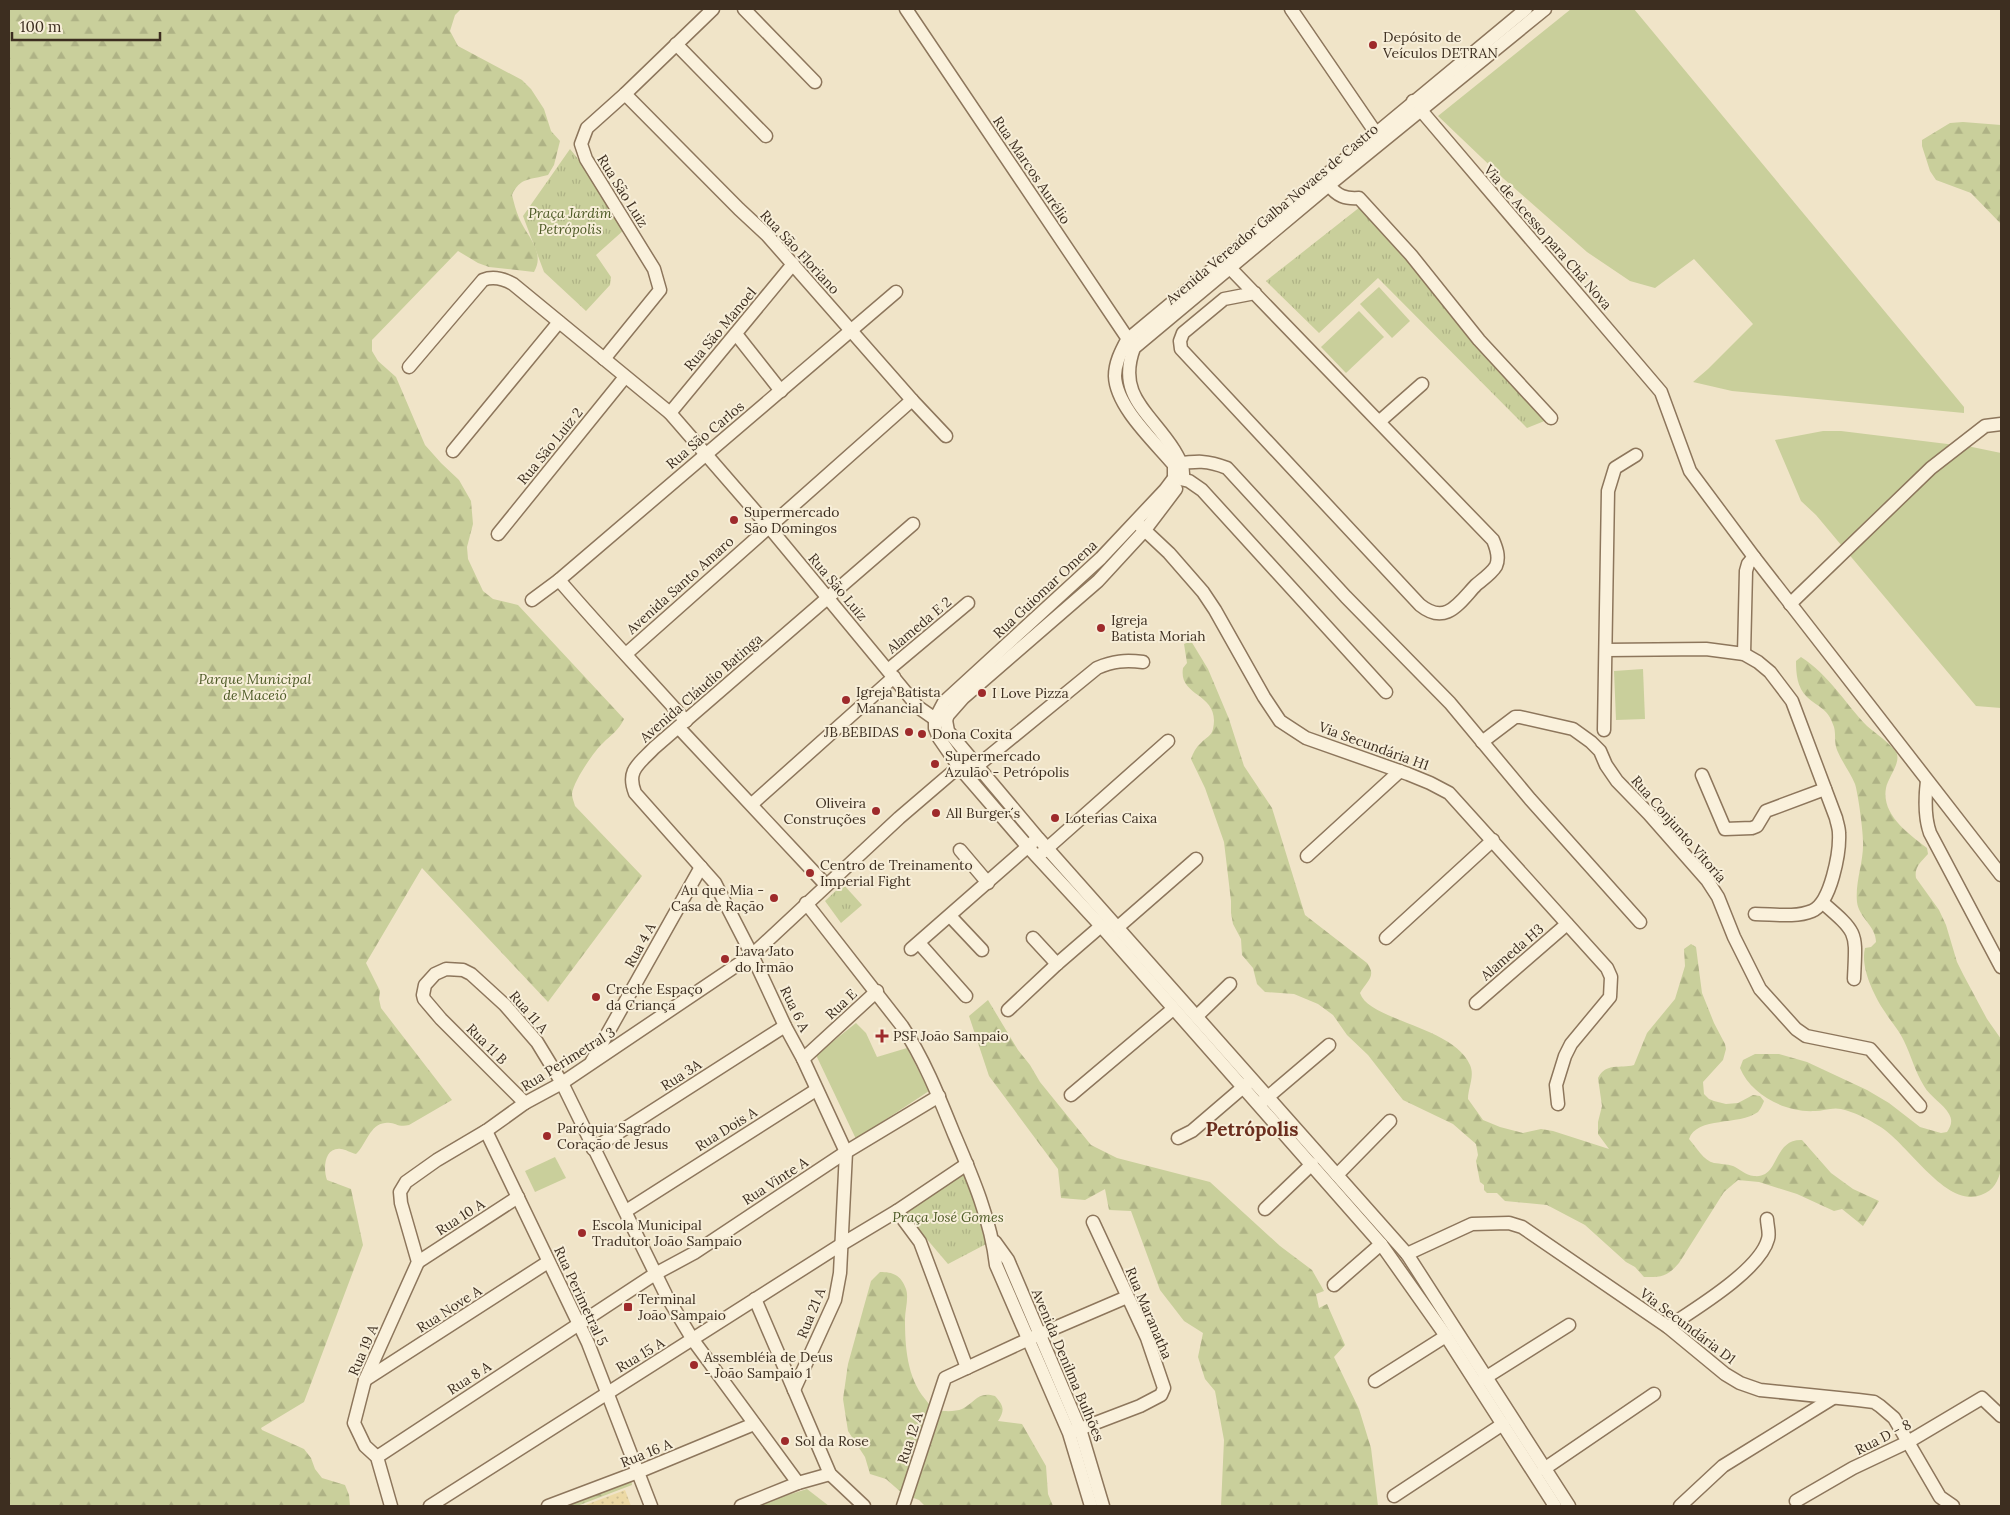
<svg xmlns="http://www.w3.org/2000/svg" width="2010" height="1515" font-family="Lora,serif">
<defs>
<pattern id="forest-firs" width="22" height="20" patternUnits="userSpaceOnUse" patternTransform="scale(1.25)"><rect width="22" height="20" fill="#c9cf9b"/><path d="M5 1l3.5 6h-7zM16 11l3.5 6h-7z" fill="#aeb285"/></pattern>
<pattern id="sand-dots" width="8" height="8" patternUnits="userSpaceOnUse" patternTransform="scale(1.25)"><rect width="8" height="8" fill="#ecd9a5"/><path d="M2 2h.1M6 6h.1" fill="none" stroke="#cbbb8e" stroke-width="1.8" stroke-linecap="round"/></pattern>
<pattern id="park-tufts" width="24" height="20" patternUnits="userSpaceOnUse" patternTransform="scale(1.25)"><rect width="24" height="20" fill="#c9cf9b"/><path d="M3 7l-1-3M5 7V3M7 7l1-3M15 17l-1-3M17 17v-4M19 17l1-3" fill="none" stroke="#aeb285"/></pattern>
</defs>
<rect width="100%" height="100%" fill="#f0e4c8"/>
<g fill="#c9cf9b">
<path d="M 1571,9 L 1634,9 L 1964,407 L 1964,413 L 1732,391 L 1693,382 L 1708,369 L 1753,324 L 1694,259 L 1655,288 L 1630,281 L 1587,252 L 1504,179 L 1438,116 Z"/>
<path d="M 1379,287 L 1410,321 L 1392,338 L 1360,304 Z"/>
<path d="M 1359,311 L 1384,337 L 1346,373 L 1321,347 Z"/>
<path d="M 1823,431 L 1841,431 L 1972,447 L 2001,453 L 2001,708 L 1976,706 L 1816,515 L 1801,501 L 1775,440 Z"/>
<path d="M 1643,669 L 1645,719 L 1616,720 L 1614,671 Z"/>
<path d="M 856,1023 L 866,1033 L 877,1057 L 907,1048 L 929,1091 L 856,1139 L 816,1055 Z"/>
<path d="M 555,1157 L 566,1178 L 535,1192 L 525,1171 Z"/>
<path d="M 807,1489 L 829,1506 L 756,1506 L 759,1504 Z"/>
</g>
<g fill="url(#forest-firs)">
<path d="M 9,9 L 461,9 L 455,15 L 450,31 L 458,46 L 522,80 L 531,89 L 544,109 L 551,131 L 560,141 L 554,165 L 548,175 C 530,180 520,177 512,195 C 514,203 516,211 519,218 C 526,235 546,252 534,272 L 489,267 L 478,263 L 458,251 L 372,340 L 372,351 L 378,361 L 396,377 L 425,445 L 441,463 L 459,480 L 471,501 L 473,524 L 467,547 L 468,559 L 483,591 L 493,599 L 518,605 L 624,719 C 619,730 611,735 603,743 C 594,751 573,782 572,794 C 572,798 574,802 575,806 L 642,876 L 548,1002 L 422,868 L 366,963 L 380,991 L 379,999 L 381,1008 L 452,1100 L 409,1125 C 397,1128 395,1121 385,1123 C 370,1124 366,1145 356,1154 C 351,1153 345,1149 341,1149 C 324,1147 323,1169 327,1180 L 351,1189 L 363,1245 L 304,1402 L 261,1428 L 262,1430 L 304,1449 L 311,1458 L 315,1469 L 322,1478 L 345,1485 L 349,1495 L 350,1506 L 9,1506 Z"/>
<path d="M 1963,122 L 2001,125 L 2001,224 L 1971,193 L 1936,180 L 1930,171 L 1922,146 L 1922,140 L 1950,123 Z"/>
<path d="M 1191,641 L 1208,669 L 1229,719 L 1244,766 L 1272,808 L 1305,915 L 1367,963 C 1377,976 1367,981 1360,993 C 1369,1021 1453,1026 1470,1065 C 1475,1076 1468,1088 1468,1099 L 1483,1120 L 1500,1127 L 1523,1133 L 1541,1129 L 1553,1131 L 1609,1149 L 1598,1134 L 1598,1122 L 1602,1106 L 1598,1078 C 1606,1062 1620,1069 1634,1065 L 1647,1033 L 1675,999 L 1685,966 L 1684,949 L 1691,944 L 1696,947 L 1702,993 L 1714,1023 L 1725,1044 L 1726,1049 L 1723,1060 L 1703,1082 L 1704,1094 L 1709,1099 L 1714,1101 L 1726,1104 L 1738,1103 L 1753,1095 L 1760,1096 L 1764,1101 C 1763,1104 1760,1110 1758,1112 C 1739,1126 1697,1116 1689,1139 C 1696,1147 1704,1161 1714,1163 C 1720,1164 1727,1164 1733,1166 C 1740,1169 1745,1175 1754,1176 C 1780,1179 1772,1139 1802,1140 L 1831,1173 L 1853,1189 L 1879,1201 L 1863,1226 L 1842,1209 L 1834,1211 L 1797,1194 L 1759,1182 L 1738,1180 L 1724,1192 L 1679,1263 C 1667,1277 1662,1277 1644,1277 L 1635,1267 L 1626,1262 L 1585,1225 L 1547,1205 L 1505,1201 L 1497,1193 L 1487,1193 L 1484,1190 L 1484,1185 L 1480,1182 L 1476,1161 L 1478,1155 L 1476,1144 L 1453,1124 L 1403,1100 L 1368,1055 L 1347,1035 L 1333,1015 L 1318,1004 L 1294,994 L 1265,992 L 1257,984 L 1253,968 L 1242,955 L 1241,939 L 1233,924 L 1231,913 L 1231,901 L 1224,842 L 1205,788 L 1191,759 C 1193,753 1196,747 1201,743 C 1206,737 1211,737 1213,729 C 1221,692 1178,698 1183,668 L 1187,663 L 1184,644 Z"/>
<path d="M 1801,657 C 1829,675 1844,702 1867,726 C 1875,733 1890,743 1896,752 C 1902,762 1888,777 1886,788 C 1881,815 1909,834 1927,848 L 1928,854 C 1921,862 1914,867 1916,878 L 1939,910 L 1946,925 L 1957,962 L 1964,976 L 1987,1019 L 2001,1039 L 2001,1169 C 1998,1182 1994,1190 1981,1195 C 1946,1209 1908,1143 1879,1126 C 1868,1119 1854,1112 1841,1109 C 1832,1107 1823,1111 1815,1111 C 1786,1113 1751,1095 1740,1068 L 1743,1060 L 1755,1054 L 1779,1054 L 1807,1062 L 1867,1090 L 1889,1103 L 1920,1127 L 1941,1133 L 1947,1132 C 1951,1126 1953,1121 1949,1114 C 1944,1104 1930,1097 1924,1086 C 1915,1072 1911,1055 1904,1041 C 1899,1030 1891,1022 1885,1012 C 1874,996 1860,967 1865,948 L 1871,947 L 1876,942 C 1876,926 1859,918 1857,902 C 1855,881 1864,862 1863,841 C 1863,830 1858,793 1855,784 C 1850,772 1842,762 1837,750 C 1834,742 1836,734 1834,727 C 1828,708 1819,708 1807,697 C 1797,688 1796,673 1796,661 Z"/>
<path d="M 988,1000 L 1018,1050 L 1030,1065 L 1040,1082 L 1091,1145 L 1117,1158 L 1210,1182 L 1280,1246 L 1312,1270 L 1324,1291 L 1316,1294 L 1319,1308 L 1327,1304 L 1345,1345 L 1334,1357 L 1359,1409 L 1371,1448 L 1378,1506 L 1221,1506 L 1224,1440 L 1215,1391 L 1205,1379 L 1198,1357 L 1203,1333 L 1184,1321 L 1160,1290 L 1131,1211 L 1109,1210 L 1105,1189 L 1085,1200 L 1061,1198 L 1058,1169 L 989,1076 L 969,1016 Z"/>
<path d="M 880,1272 C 893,1272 901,1275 906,1289 C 909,1298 905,1310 905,1319 C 905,1347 907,1377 925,1399 C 927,1401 930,1406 932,1408 C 939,1412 955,1412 962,1409 C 976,1402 977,1391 995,1396 C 1004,1406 1005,1410 998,1421 L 1022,1424 L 1046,1466 L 1048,1494 L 1053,1506 L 925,1506 L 919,1500 L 903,1494 L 886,1479 L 870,1474 L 865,1457 L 848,1431 L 843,1399 L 848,1364 L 871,1281 Z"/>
<path d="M 631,1479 L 632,1485 L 577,1506 L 559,1506 Z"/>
</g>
<path fill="url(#sand-dots)" d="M 625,1490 L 631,1506 L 583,1506 Z"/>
<g fill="url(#park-tufts)">
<path d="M 570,149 L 587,170 L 625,229 L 596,255 L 611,277 L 610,285 L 586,311 L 544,272 L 523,216 Z"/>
<path d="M 1360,207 L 1547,420 L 1527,428 L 1378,278 L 1319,333 L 1266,281 Z"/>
<path d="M 843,884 L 862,905 L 841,923 L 825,901 Z"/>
<path d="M 964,1171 L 990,1242 L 948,1264 L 902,1210 Z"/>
</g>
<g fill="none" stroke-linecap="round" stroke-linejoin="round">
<defs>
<g id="minor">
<path d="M 744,9 L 815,82"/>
<path d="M 906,9 L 1132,345"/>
<path d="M 1291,9 L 1380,139"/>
<path d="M 676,44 L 766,136"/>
<path d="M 625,94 L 739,209 L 767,235 L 912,400 L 946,436"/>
<path d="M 1413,101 L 1661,392 L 1690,471 L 1754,557 L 2001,875"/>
<path d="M 1329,185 C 1337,196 1345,199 1359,198 L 1411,255 L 1479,340 L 1551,418"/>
<path d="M 1230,268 L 1493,540 C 1496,547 1500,557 1496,566 C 1492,573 1482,580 1476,585 C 1459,603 1446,626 1420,605 L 1181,349 L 1180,341 L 1183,333 L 1224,299 L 1255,293"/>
<path d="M 736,334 L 781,391"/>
<path d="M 604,359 L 660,290 L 654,269 L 586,159 L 581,144 L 587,128 L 625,94 L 713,9"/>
<path d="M 409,367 L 483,280 C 493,276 504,279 513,284 L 670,413 L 769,527 L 918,707 L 935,719 L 943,720"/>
<path d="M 670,413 L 793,264"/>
<path d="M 1380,421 L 1422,384"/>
<path d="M 453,451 L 559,322"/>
<path d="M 1175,464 C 1197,461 1207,460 1227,468 L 1346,597 L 1450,703 L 1530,799 L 1640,922"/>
<path d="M 1174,475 L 1174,465 C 1155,442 1116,407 1115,376 C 1115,363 1121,351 1127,340 L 1526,9"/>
<path d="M 1174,478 L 1165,490 L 1101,558 L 944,702 L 935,719 L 935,728 L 939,738 L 959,767 L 1028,847 L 1101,926 L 1381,1244 L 1446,1336 L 1555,1506"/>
<path d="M 1176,478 L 1189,481 L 1202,490 L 1386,692"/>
<path d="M 1183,479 C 1184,467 1180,460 1174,450 C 1151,413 1116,396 1134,348 L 1329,185 L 1545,9"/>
<path d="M 1136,522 L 1169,553 L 1203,592 L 1215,610 L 1264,697 L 1280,721 L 1306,738 L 1408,774 L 1430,783 L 1449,793 L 1607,968 L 1611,977 L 1610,997 L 1571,1044 L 1565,1056 L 1556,1085 L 1558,1104"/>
<path d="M 498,534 L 625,377"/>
<path d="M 559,580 C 600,628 644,674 686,721"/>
<path d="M 532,600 L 559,580 L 896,292"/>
<path d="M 1790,604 L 1931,468 L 1985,426 L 2001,424"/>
<path d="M 1606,650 L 1706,649 L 1744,654 L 1758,662 L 1770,672 L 1792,701 L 1836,818 C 1837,823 1839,828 1839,833 C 1840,852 1831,903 1812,911 C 1795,918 1773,914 1755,914"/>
<path d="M 626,654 L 912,400"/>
<path d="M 1744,654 L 1746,571 L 1748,564 L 1754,557"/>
<path d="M 888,670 L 968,603"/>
<path d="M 946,720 L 948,731 L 1038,838 L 1407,1254 L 1569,1506"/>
<path d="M 946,720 L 948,715 L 963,698 L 1098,581 L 1145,530 L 1176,489"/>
<path d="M 679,728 L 826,885"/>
<path d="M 1604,730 L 1608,491 L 1615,468 L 1636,455"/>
<path d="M 1482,742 L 1515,717 L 1520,717 L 1573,729 L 1591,742 L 1600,751 L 1606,765 L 1617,781 L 1649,814 L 1707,880 L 1718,897 L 1734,937 L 1760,989 L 1796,1029 L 1806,1036 L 1870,1049 L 1920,1106"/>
<path d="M 971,771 L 1097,668 C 1113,661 1125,660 1143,662"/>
<path d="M 1702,775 L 1725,829 L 1752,828 L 1757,826 L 1766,811 L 1825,789"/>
<path d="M 1927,781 C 1925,798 1924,816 1930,833 L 2001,967"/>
<path d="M 752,804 L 894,677"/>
<path d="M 960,850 L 988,883"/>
<path d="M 1043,852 L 1168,741"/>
<path d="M 1307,856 L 1400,771"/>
<path d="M 806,903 L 902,1026 C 924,1059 939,1097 954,1134 C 972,1176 991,1220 996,1265 L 1069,1433 L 1091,1506"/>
<path d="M 1823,903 C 1859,934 1856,932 1854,979"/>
<path d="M 950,916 L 982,950"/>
<path d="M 1118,927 L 1196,859"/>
<path d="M 1033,938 L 1057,964"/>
<path d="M 1386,938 L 1493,840"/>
<path d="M 919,943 L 966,996"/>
<path d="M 911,949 L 1033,842"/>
<path d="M 1476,1003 L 1567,924"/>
<path d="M 1008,1010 L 1057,964 L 1101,926"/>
<path d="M 1197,1016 L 1230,984"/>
<path d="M 803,1059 L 877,991"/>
<path d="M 592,1061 L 701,867"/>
<path d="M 1071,1095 L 1173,1009"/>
<path d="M 1262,1102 L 1329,1045"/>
<path d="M 525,1103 L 441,1019 L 424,999 L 423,995 L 425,985 L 435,974 L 446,969 L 463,970 L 471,974 L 505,1005 L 537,1042 L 562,1083 L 666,1295 L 693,1340 L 798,1483"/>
<path d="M 486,1131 L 588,1343 L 651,1506"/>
<path d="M 1178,1138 L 1192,1131 L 1248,1083"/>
<path d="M 593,1149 L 785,1026"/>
<path d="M 1337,1175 L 1390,1121"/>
<path d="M 1265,1209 L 1312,1164"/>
<path d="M 626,1211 L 816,1090"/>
<path d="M 897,1211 L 920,1242 L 967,1368"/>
<path d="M 995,1242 L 1008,1260 L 1080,1429 L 1103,1506"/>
<path d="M 1407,1254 L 1472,1224 L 1509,1223 L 1522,1227 L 1668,1327 L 1725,1374 L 1740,1383 L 1760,1390 L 1858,1400 L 1874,1402 L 1880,1406 L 1894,1418 L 1940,1497 L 1953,1506"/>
<path d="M 418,1262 L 518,1197"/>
<path d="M 1334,1285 L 1381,1244"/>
<path d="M 755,1299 L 830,1474 L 864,1506"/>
<path d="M 1668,1327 C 1695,1309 1760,1270 1768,1239 C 1770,1233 1767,1225 1767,1219"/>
<path d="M 1485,1378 L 1569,1325"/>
<path d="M 365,1380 L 548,1262"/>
<path d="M 1375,1381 L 1446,1336"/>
<path d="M 794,1390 L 835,1300 L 840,1273 L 846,1152 L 803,1059 L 785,1026 L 752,955 L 715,883 L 635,793 C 626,770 639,764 654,748 L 913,524"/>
<path d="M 1072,1432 L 1140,1406 L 1161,1395 L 1164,1388 L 1147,1338 L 1093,1222"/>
<path d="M 377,1457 L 655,1274 L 694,1253 L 846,1152 L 939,1096"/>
<path d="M 1544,1469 L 1654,1394"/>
<path d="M 1394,1496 L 1503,1424"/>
<path d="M 1796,1501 L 1853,1468 L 1908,1442 L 1982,1398 L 2001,1416"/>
<path d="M 391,1506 L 377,1457 L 365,1446 L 354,1423 L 365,1380 L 418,1262 L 401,1203 L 400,1192 L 406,1182 L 437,1160 L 486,1131 L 525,1103 L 562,1083 L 752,955 L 899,818 L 969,758"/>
<path d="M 430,1506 L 842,1244 L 897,1211 L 967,1164"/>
<path d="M 548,1506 L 638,1472 L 754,1424"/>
<path d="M 741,1506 L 798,1483 L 830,1474"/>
<path d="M 903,1506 L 945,1378 L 1029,1339 L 1127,1297"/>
<path d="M 1680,1506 L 1723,1466 L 1833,1398"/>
</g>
</defs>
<use href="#minor" stroke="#8d765c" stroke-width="15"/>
<use href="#minor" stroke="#faf1dc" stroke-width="12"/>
</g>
<g fill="#9e2a2b" stroke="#f7eed8" stroke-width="2">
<circle cx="1373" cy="45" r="5"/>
<circle cx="734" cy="520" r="5"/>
<circle cx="1101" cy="628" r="5"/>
<circle cx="982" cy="693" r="5"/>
<circle cx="846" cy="700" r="5"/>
<circle cx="909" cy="732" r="5"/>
<circle cx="922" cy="734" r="5"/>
<circle cx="935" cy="764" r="5"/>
<circle cx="876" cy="811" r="5"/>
<circle cx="936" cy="813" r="5"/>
<circle cx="1055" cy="818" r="5"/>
<circle cx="810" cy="873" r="5"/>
<circle cx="774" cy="898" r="5"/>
<circle cx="725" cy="959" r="5"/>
<circle cx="596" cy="997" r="5"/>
<path d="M879.5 1028.5h5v5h5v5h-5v5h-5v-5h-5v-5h5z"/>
<circle cx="547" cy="1136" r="5"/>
<circle cx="582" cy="1233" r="5"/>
<rect x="623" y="1302" width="10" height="10" rx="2.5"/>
<circle cx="694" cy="1365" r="5"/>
<circle cx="785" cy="1441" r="5"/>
</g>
<g text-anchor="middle" stroke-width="4" stroke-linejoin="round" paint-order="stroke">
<g font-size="14" fill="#3d2e20" stroke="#f7eed8" text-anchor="start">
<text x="1383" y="42">Depósito de<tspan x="1383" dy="16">Veículos DETRAN</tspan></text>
<text x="744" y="517">Supermercado<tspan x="744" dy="16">São Domingos</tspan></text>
<text x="1111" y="625">Igreja<tspan x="1111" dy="16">Batista Moriah</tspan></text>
<text x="856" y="697">Igreja Batista<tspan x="856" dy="16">Manancial</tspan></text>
<text x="992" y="698">I Love Pizza</text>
<text x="899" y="737" text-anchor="end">JB BEBIDAS</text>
<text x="932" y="739">Dona Coxita</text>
<text x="945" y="761">Supermercado<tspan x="945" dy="16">Azulão - Petrópolis</tspan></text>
<text x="866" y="808" text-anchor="end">Oliveira<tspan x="866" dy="16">Construções</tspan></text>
<text x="946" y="818">All Burger´s</text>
<text x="1065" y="823">Loterias Caixa</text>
<text x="820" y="870">Centro de Treinamento<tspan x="820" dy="16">Imperial Fight</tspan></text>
<text x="764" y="895" text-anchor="end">Au que Mia -<tspan x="764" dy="16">Casa de Ração</tspan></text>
<text x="735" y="956">Lava Jato<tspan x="735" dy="16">do Irmão</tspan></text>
<text x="606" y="994">Creche Espaço<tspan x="606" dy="16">da Criança</tspan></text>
<text x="893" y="1041">PSF João Sampaio</text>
<text x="557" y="1133">Paróquia Sagrado<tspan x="557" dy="16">Coração de Jesus</tspan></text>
<text x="592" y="1230">Escola Municipal<tspan x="592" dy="16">Tradutor João Sampaio</tspan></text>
<text x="638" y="1304">Terminal<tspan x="638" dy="16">João Sampaio</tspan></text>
<text x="704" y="1362">Assembléia de Deus<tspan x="704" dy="16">- João Sampaio 1</tspan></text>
<text x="795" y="1446">Sol da Rose</text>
</g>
<g font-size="14" fill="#3d2e20" stroke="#f7eed8">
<text transform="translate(1032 170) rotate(56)" y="5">Rua Marcos Aurélio</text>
<text transform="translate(623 191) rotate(58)" y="5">Rua São Luiz</text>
<text transform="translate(1272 214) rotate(-40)" y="5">Avenida Vereador Galba Novaes de Castro</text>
<text transform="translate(1548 237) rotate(49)" y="5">Via de Acesso para Chã Nova</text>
<text transform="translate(800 252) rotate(47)" y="5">Rua São Floriano</text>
<text transform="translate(720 329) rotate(-50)" y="5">Rua São Manoel</text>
<text transform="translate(705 435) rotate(-40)" y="5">Rua São Carlos</text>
<text transform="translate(550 446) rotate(-51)" y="5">Rua São Luiz 2</text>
<text transform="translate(680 585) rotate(-42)" y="5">Avenida Santo Amaro</text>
<text transform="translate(838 587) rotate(50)" y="5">Rua São Luiz</text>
<text transform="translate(1045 589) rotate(-43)" y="5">Rua Guiomar Omena</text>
<text transform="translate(919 625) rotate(-40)" y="5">Alameda E 2</text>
<text transform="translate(701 688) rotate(-41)" y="5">Avenida Cláudio Batinga</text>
<text transform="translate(1374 746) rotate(20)" y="5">Via Secundária H1</text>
<text transform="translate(1679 829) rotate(49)" y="5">Rua Conjunto Vitoría</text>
<text transform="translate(640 945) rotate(-61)" y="5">Rua 4 A</text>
<text transform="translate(1512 952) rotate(-41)" y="5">Alameda H3</text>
<text transform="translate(841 1004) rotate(-43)" y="5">Rua E</text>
<text transform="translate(795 1009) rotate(64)" y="5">Rua 6 A</text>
<text transform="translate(529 1012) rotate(49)" y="5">Rua 11 A</text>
<text transform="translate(487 1044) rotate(45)" y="5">Rua 11 B</text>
<text transform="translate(568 1059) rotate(-32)" y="5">Rua Perimetral 3</text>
<text transform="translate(681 1075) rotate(-33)" y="5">Rua 3A</text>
<text transform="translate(726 1129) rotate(-32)" y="5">Rua Dois A</text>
<text transform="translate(775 1181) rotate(-33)" y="5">Rua Vinte A</text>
<text transform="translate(460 1217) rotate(-33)" y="5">Rua 10 A</text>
<text transform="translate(581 1296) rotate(65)" y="5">Rua Perimetral 5</text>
<text transform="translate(449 1309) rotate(-33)" y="5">Rua Nove A</text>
<text transform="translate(811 1313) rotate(-68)" y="5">Rua 21 A</text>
<text transform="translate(1149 1313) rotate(67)" y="5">Rua Maranatha</text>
<text transform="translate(1688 1326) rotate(37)" y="5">Via Secundária D1</text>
<text transform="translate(363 1350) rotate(-67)" y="5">Rua 19 A</text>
<text transform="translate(640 1355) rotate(-31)" y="5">Rua 15 A</text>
<text transform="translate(1068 1365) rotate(67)" y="5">Avenida Denilma Bulhões</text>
<text transform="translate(469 1378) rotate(-33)" y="5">Rua 8 A</text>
<text transform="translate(1883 1437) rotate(-27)" y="5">Rua D - 8</text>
<text transform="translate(910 1438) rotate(-72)" y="5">Rua 12 A</text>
<text transform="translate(646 1453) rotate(-22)" y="5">Rua 16 A</text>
</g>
<g font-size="14" font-style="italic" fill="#4d5a26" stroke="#f7eed8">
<text x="570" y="218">Praça Jardim<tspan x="570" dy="16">Petrópolis</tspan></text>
<text x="255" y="684">Parque Municipal<tspan x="255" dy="16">de Maceió</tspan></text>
<text x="948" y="1222">Praça José Gomes</text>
</g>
<g font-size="19" font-weight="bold" fill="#6b2e1e" stroke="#f7eed8">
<text x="1252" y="1136">Petrópolis</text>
</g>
</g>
<rect width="2010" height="1515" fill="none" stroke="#3d2e20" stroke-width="20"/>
<path d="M12 32v8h148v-8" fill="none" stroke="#3d2e20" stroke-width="2.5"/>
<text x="20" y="32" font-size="15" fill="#3d2e20" stroke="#f7eed8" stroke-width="4" paint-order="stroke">100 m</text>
</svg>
